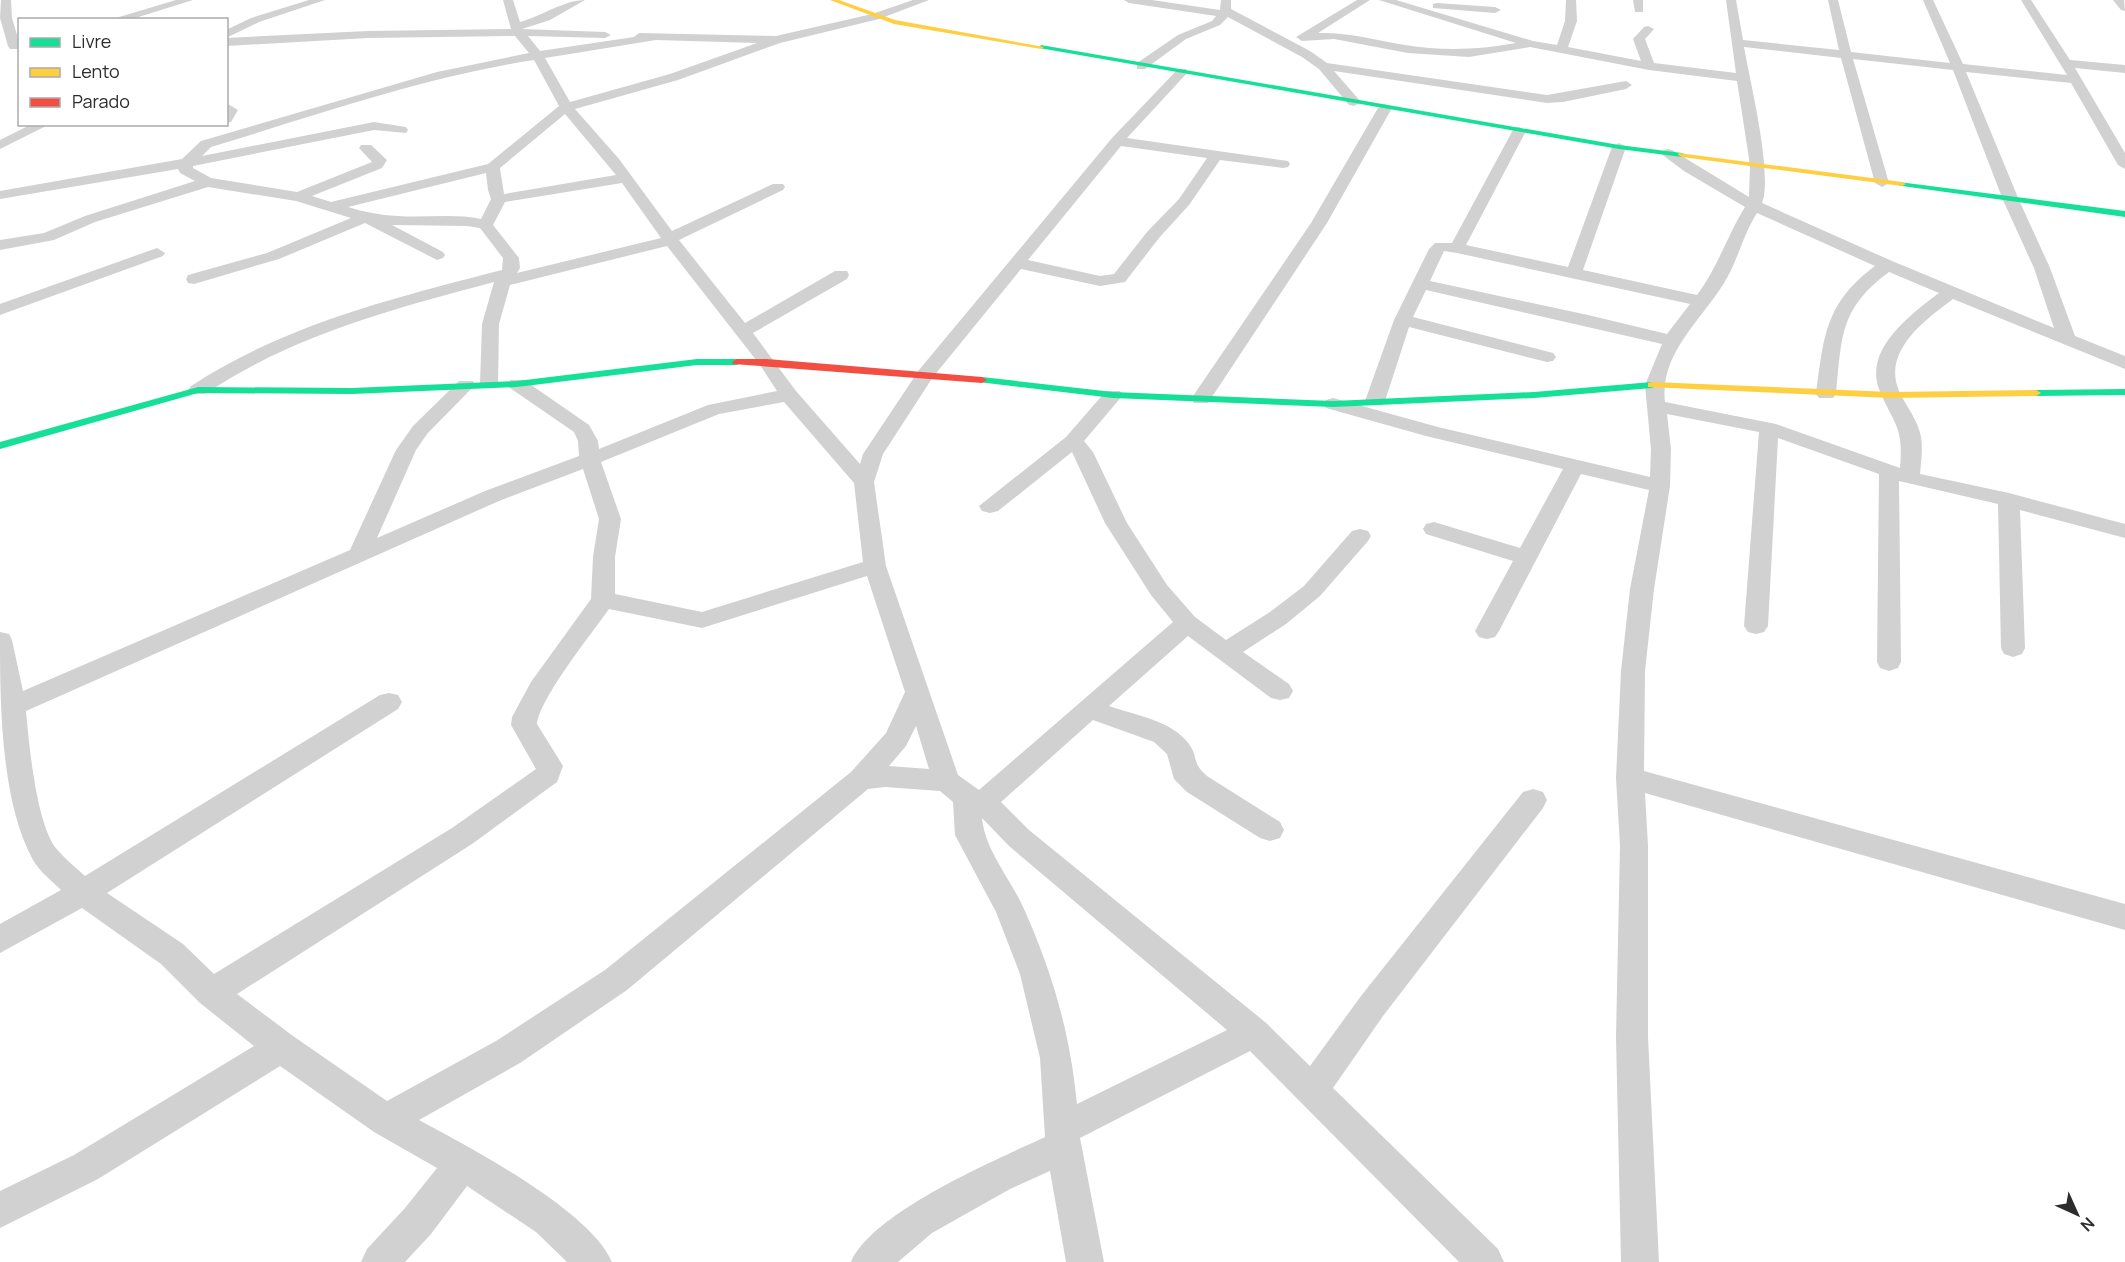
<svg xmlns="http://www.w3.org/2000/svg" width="2125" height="1262" font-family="Manrope,sans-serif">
<rect width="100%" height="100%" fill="#fff"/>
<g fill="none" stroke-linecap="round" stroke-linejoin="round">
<g fill="#d1d1d1" fill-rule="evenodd">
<path d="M 1,0 L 11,0 L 12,18 L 20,45 L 18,49 L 10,49 L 8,46 L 0,18 Z"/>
<path d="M 176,0 L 193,0 L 129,20 L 109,20 Z"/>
<path d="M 309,0 L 325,0 L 259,22 L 226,38 L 226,30 L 251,18 Z"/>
<path d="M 503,0 L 513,0 L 520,22 C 542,16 564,0 585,0 L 550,20 L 522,29 L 605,32 L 611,35 L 605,38 L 528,36 L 540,51 L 634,37 L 639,33 L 776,36 L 872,14 L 913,0 L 929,0 L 879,19 L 780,43 L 678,80 L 575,109 L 619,159 L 672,231 L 773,184 L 783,184 L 785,187 L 783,190 L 679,240 L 745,323 L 835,271 L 847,271 L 849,275 L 847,279 L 753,333 L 796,391 L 860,464 L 863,454 L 919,370 L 1112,138 L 1178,69 L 1186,69 L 1188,72 L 1127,138 L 1288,161 L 1290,164 L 1288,167 L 1283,168 L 1220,160 L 1189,205 L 1159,238 L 1125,282 L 1100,286 L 1021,269 L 933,377 L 883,454 L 874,482 L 886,566 L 958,775 L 979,790 L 1173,622 L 1151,595 L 1105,523 L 1072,452 L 998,511 L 990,513 L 982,511 L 979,506 L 1066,437 L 1106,391 L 1120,391 L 1123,395 L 1084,441 L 1093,452 L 1127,523 L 1167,585 L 1195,617 L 1226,640 L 1270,612 L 1304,586 L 1352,531 L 1360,529 L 1368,531 L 1371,536 L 1368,541 L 1320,596 L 1286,624 L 1243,652 L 1289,684 L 1293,691 L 1289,698 L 1280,700 L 1271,698 L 1188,636 L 1109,706 C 1135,715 1173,721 1189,744 C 1199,758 1191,762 1207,776 L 1280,822 L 1284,830 L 1280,838 L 1270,841 L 1260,838 L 1187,792 L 1174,779 L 1167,754 L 1154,742 L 1093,720 L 1001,802 L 1029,830 L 1265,1022 L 1310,1066 L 1361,996 L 1523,792 L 1533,789 L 1543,792 L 1547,800 L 1543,808 L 1383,1016 L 1333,1088 L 1498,1249 L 1504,1262 L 1459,1262 L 1250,1051 L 1080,1138 L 1104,1262 L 1066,1262 L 1050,1171 L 1010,1189 L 932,1233 L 898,1262 L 851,1262 C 872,1212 996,1160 1045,1137 L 1040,1058 L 1020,974 L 996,912 L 955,835 L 953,802 L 940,791 L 885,787 L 868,789 L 627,990 L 520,1063 L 419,1120 C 469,1147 590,1210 612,1262 L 567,1262 L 536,1232 L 467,1186 L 431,1234 L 405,1262 L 361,1262 L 367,1249 L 405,1208 L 437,1168 L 374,1132 L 280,1066 L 98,1179 L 0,1228 L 0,1191 L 74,1155 L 254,1046 L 200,1003 L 161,964 L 82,908 L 0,953 L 0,924 L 61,890 C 52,881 39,871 33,860 C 0,800 0,700 0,632 L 9,634 L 12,640 L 23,691 L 350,550 L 396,450 L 413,426 L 459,381 L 473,381 L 475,385 L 427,434 L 416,450 L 377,538 L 485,491 L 579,456 L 578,441 L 574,432 L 510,388 L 508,384 L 510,380 L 524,380 L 589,425 L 598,441 L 599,449 L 708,405 L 777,391 L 760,365 L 667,246 L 510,285 L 499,324 L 498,384 L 496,388 L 482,388 L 480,384 L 482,324 L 494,282 C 393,309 293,335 205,394 L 191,394 L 188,390 L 191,386 C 286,324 394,298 502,270 L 503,258 L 480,228 L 467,226 L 392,225 L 443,252 L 445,255 L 443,258 L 437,260 L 365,223 L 279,259 L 194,284 L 188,283 L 186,279 L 188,275 L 267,253 L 351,218 L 296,201 L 208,187 L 95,222 L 54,240 L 0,250 L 0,240 L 44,233 L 85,216 L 195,181 L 180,173 L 178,169 L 0,199 L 0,191 L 182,159 L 201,141 L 437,72 L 529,53 L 515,36 L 368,38 L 226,46 L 226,38 L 368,31 L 511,29 ZM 656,40 L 757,43 L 670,74 L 570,102 L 545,58 ZM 534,60 L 559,106 L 488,164 L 331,202 L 312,196 L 382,168 L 387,160 L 371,145 L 361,145 L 359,148 L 372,162 L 297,192 L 211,178 L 193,168 L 193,166 L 374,130 L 406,133 L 408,130 L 406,127 L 374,122 L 202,156 L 211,147 C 317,115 424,77 534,60 ZM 565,114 L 616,175 L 504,194 L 500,168 ZM 1121,146 L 1207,158 L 1179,199 L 1147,232 L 1114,274 L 1100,276 L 1028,260 ZM 486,173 L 488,190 L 491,199 L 481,219 C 454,213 426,218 398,216 C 380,215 364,212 348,207 ZM 622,183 L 661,238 L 517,273 L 520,268 L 519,258 L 493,225 L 505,202 ZM 784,402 L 854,483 L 863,562 L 702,612 L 615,594 L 615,557 L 621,519 L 601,462 L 719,414 ZM 583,469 L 599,519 L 593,557 L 591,599 L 531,682 L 512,717 L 511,725 L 536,769 L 452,828 L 214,974 L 183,944 L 107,893 L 398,709 L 402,702 L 398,695 L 389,693 L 380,695 L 85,876 C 75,867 63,857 55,847 C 36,820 29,744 26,711 L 499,501 ZM 867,576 L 905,692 L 886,733 L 851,772 L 605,970 L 496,1041 L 387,1101 L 293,1036 L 237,994 L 472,844 L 557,782 L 563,766 L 537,724 C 540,698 592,633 609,609 L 702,628 ZM 916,726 L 929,769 L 889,766 L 906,746 ZM 982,818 L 1009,846 L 1227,1030 L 1077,1104 C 1070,1033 1053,974 1024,909 C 1011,879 985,851 982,818 Z"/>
<path d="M 1124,0 L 1152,0 L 1220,10 L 1221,0 L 1231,0 L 1231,9 L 1310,51 L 1327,63 L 1547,95 L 1626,81 L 1632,85 L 1626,89 L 1563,102 L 1547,103 L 1334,71 L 1361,102 L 1354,106 L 1349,105 L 1319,69 L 1302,57 L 1228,17 L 1220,25 L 1186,39 L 1145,69 L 1137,69 L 1137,63 L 1178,35 L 1212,21 L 1216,16 L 1129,3 Z"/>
<path d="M 1357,0 L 1370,0 L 1318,33 C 1347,32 1376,40 1405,45 C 1442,51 1479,50 1516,43 L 1379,0 L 1396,0 L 1533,41 L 1557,45 L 1565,21 L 1566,0 L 1576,0 L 1577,21 L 1568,47 L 1641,61 L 1633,39 L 1644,27 L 1648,26 L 1654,29 L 1645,39 L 1654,63 L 1736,73 L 1726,0 L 1736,0 L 1743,40 L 1839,50 L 1828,0 L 1838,0 L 1851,52 L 1950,63 L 1923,0 L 1933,0 L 1963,64 L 2067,75 L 2021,0 L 2031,0 L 2070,60 L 2125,65 L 2125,73 L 2075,68 L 2125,153 L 2125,169 L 2118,165 L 2071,83 L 1966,72 L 2019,200 L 2050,268 L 2075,336 L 2125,356 L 2125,369 L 1953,299 C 1925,320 1882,351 1899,391 C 1906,406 1918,420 1921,437 C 1923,449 1921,462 1920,474 L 2009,493 L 2125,524 L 2125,538 L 2020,510 L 2025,648 L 2022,654 L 2013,657 L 2004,654 L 2001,648 L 1998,504 L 1899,481 L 1901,662 L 1898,668 L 1889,671 L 1880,668 L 1877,662 L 1879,474 L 1778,438 L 1768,626 L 1764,632 L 1756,634 L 1748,632 L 1744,626 L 1759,432 L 1667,414 L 1671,449 L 1670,486 L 1654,589 L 1645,671 L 1644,771 L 2125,904 L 2125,930 L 1645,793 L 1648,846 L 1648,1037 L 1659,1262 L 1621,1262 L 1616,1037 L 1620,846 L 1616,778 L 1621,671 L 1630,589 L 1649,490 L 1581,474 L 1499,631 L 1495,637 L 1487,639 L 1479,637 L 1475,631 L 1513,561 L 1426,534 L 1423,529 L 1426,524 L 1434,522 L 1520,548 L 1563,469 L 1426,436 L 1326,408 L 1323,404 L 1326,400 L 1333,398 L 1438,427 L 1650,477 L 1651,449 L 1645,385 L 1662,344 L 1426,290 L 1413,317 L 1553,353 L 1556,357 L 1553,361 L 1547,362 L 1409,327 L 1385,401 L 1382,405 L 1368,405 L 1365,401 L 1394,320 L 1429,249 L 1435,243 L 1452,243 L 1514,128 L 1519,127 L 1526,131 L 1466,245 L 1568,267 L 1612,147 L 1619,143 L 1626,147 L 1583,270 L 1697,295 C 1718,267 1727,236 1745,207 L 1684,171 L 1660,153 L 1667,149 L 1672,150 L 1749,197 L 1750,165 L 1737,81 L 1649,70 L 1530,47 L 1469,57 L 1408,53 L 1334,39 L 1302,41 L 1296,37 ZM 1744,47 L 1841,58 L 1875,183 L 1882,187 L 1889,183 L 1853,59 L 1953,70 L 2003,200 L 2034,268 L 2054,328 L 1892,261 L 1762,203 C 1773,175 1750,81 1744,47 ZM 1757,213 L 1875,266 C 1825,303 1824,336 1816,394 L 1819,398 L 1833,398 L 1836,394 C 1842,337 1839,309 1889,272 L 1939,293 C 1911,314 1864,349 1879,389 C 1893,424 1904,425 1900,468 L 1776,424 L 1665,402 C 1659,351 1706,317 1728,276 C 1739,256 1744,233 1757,213 ZM 1444,251 L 1457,253 L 1690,304 L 1667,334 L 1588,315 L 1430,281 Z"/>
<path d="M 1633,0 L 1643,0 L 1643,12 L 1635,12 Z"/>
<path d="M 2113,0 L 2124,0 L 2125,11 L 2121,10 Z"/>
<path d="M 1437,3 L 1495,7 L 1501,10 L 1495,13 L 1433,8 L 1433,4 Z"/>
<path d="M 226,103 L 238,110 L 231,122 L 226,123 Z"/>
<path d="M 1385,104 L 1392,108 L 1327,223 L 1208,403 L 1194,403 L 1191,399 L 1311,223 L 1378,108 Z"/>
<path d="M 32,124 L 50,124 L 0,149 L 0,140 Z"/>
<path d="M 157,248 L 165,253 L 163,256 L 0,315 L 0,304 Z"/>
</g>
<g fill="#16e098" fill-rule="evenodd">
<path d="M 1041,45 L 1619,145 L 1682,153 L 1686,155 L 1682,157 L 1619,149 L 1039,48 Z"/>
<path d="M 1899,182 L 2125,211 L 2125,217 L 1902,186 L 1899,186 Z"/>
<path d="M 697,359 L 737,359 L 742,362 L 737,365 L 697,365 L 517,387 L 352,394 L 198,393 L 0,449 L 0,442 L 198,387 L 352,388 L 517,381 Z"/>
<path d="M 982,377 L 1113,392 L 1333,401 L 1534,392 L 1652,382 L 1657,385 L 1652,388 L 1534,398 L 1333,407 L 1113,398 L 978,382 L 977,380 Z"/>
<path d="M 2125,389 L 2125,395 L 2036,396 L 2031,393 L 2036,390 Z"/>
</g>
<g fill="#ffcf43" fill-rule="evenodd">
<path d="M 830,0 L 839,0 L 895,20 L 1044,47 L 1041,49 L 894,24 Z"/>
<path d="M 1679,153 L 1902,182 L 1906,184 L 1902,186 L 1682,157 L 1678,155 Z"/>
<path d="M 1652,382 L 1891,392 L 2036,390 L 2041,393 L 2036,396 L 1891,398 L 1648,387 L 1648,383 Z"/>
</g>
<path fill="#f24e42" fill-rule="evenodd" d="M 737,359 L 767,359 L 982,377 L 987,380 L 982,383 L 733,364 L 732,362 Z"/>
</g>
<rect x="18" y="18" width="210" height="108" fill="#ffffff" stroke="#ababab" stroke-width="1.5"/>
<rect x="30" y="38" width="30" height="9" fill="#16e098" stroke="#ababab" stroke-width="1.5"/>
<text x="72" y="48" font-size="18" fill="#2c2c2c">Livre</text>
<rect x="30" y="68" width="30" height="9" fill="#ffcf43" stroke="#ababab" stroke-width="1.5"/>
<text x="72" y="78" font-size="18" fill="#2c2c2c">Lento</text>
<rect x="30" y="98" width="30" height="9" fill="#f24e42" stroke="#ababab" stroke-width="1.5"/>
<text x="72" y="108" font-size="18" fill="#2c2c2c">Parado</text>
<g transform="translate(2077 1214) rotate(135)" stroke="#ffffff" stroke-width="4.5" paint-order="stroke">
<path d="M0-4.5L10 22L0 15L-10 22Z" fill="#2c2c2c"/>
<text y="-9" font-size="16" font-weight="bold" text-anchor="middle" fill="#2c2c2c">N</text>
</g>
</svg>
